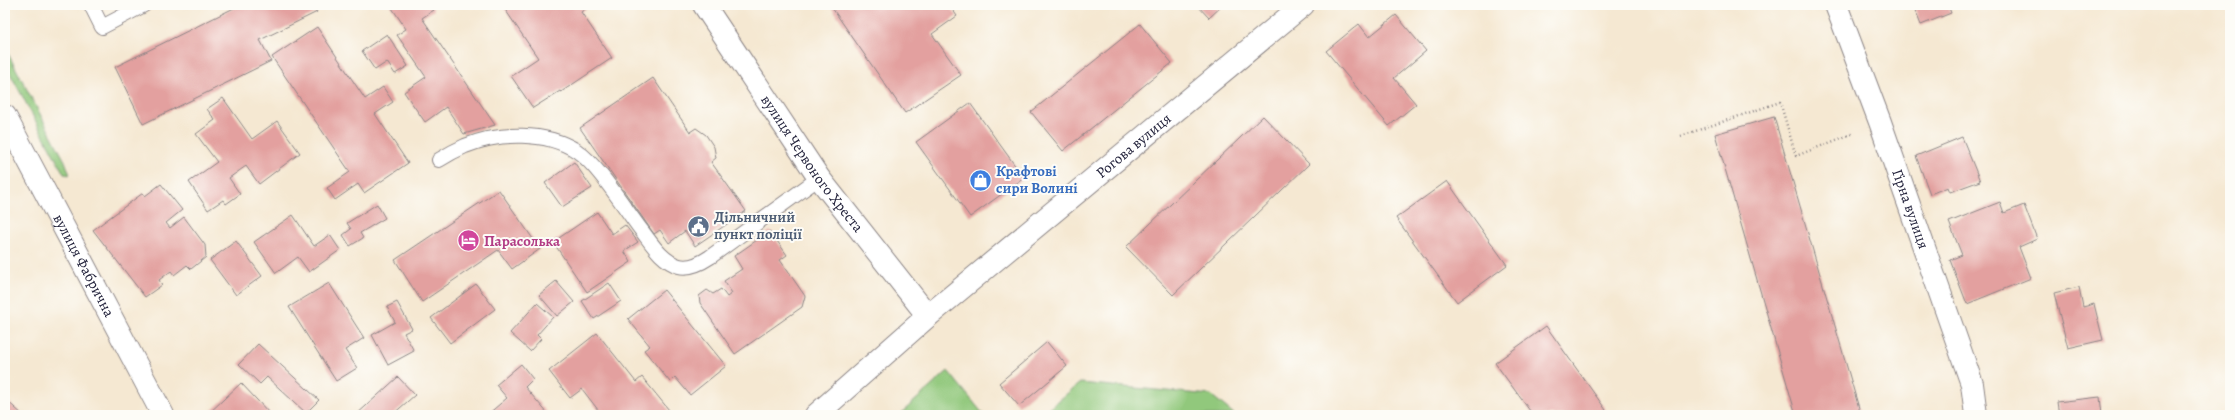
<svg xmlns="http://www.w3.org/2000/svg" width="2235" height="420" font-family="Alegreya,serif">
<rect width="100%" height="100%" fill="#fdfcf7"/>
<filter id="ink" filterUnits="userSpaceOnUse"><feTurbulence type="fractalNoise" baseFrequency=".025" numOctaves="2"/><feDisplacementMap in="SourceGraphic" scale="8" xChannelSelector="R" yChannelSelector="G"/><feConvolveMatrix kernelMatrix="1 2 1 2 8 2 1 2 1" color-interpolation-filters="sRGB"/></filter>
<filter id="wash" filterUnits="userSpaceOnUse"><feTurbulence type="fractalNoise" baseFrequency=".012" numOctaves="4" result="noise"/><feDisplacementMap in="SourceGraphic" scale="16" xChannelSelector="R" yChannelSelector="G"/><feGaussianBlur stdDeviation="0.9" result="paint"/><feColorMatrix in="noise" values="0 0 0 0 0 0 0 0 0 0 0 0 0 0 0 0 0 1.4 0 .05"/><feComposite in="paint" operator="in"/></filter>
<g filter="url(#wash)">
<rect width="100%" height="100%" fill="#f5e8d2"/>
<g fill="#91c87b" stroke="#5a755b">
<path d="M 5,48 L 65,161 L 70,175 L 64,174 L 5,64 Z"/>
<path d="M 948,371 L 984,415 L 899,415 Z"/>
<path d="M 1080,383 L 1211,395 L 1235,415 L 1041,415 Z"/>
</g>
<g id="blocks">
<g fill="#e3a09f">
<path d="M 240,5 L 313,5 L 317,12 L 260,40 L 271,61 L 143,124 L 115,67 Z"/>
<path d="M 390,5 L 436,5 L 432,7 L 434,10 L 422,18 L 495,125 L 464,134 L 446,107 L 425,122 L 404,92 L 426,77 L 397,35 L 406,29 Z"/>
<path d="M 502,5 L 591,5 L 581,12 L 612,58 L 561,92 L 560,91 L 533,108 L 511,76 L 538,58 Z"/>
<path d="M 830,5 L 949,5 L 957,16 L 932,34 L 961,75 L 905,113 Z"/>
<path d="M 1197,5 L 1223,5 L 1209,18 Z"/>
<path d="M 1913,5 L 1948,5 L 1951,13 L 1921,25 Z"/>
<path d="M 1396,15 L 1426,51 L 1394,78 L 1416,104 L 1389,126 L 1326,51 L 1359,24 L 1369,37 Z"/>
<path d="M 1140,24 L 1172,63 L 1063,151 L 1031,112 Z"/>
<path d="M 317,27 L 365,99 L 383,87 L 393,102 L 375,114 L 408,163 L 364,193 L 358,184 L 335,200 L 327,188 L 350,172 L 272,57 Z"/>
<path d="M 387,34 L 408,66 L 395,74 L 387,62 L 375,70 L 362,51 Z"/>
<path d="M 653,78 L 690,132 L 696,128 L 706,135 L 714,147 L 716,158 L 711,162 L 746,211 L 695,246 L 685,231 L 669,243 L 660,230 L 654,234 L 580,128 Z"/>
<path d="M 223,98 L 252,139 L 277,121 L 300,153 L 259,184 L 246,166 L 229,178 L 240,194 L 226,204 L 223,200 L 208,210 L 189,182 L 217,162 L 196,134 L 215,120 L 207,109 Z"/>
<path d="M 970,103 L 1024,178 L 970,217 L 916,142 Z"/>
<path d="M 1263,116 L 1309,164 L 1173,295 L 1126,247 Z"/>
<path d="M 1774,117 L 1861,415 L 1796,415 L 1715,134 Z"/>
<path d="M 1962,137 L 1980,181 L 1950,192 L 1948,187 L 1930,194 L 1916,156 Z"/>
<path d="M 574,162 L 592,188 L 562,207 L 545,183 Z"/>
<path d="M 1447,181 L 1507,265 L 1457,302 L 1396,218 Z"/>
<path d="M 161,184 L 182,210 L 166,223 L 170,228 L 184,217 L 205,245 L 206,257 L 191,269 L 187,265 L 174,275 L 171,271 L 159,280 L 162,285 L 145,297 L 93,230 L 143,193 L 145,196 Z"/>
<path d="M 499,190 L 540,249 L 512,269 L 498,250 L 422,302 L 395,260 Z"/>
<path d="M 2000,202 L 2004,213 L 2024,205 L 2037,239 L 2019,247 L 2031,278 L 1967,304 L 1950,260 L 1962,255 L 1949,222 Z"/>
<path d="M 377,204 L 385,218 L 360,233 L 363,238 L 350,246 L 343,235 L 351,229 L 347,223 Z"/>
<path d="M 597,212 L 612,234 L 625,225 L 638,242 L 624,251 L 631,262 L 587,292 L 553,242 Z"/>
<path d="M 293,215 L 314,246 L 330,235 L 340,250 L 309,272 L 298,257 L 276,273 L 254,242 Z"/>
<path d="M 770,231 L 787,255 L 780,260 L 805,296 L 802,307 L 735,354 L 700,303 L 699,296 L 707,290 L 713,294 L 721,289 L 727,297 L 732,293 L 724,281 L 742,269 L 734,256 Z"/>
<path d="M 236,241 L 262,276 L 236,295 L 210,260 Z"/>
<path d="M 556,281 L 574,302 L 557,316 L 539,295 Z"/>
<path d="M 329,283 L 364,338 L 345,350 L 357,368 L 336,381 L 289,307 Z"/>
<path d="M 609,283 L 621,301 L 594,319 L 582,301 Z"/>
<path d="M 476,284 L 495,309 L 450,343 L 431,318 Z"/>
<path d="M 2079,287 L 2083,307 L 2094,304 L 2103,340 L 2068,348 L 2054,293 Z"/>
<path d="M 664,290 L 726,366 L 690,395 L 675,377 L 670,382 L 644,350 L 650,346 L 628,319 Z"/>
<path d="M 397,302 L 412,329 L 404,333 L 414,351 L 388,365 L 372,335 L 395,322 L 387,307 Z"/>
<path d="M 537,303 L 553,317 L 537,335 L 541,339 L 530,351 L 510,333 Z"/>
<path d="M 1546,326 L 1606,410 L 1599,415 L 1533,415 L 1495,363 Z"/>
<path d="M 597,333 L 636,382 L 642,377 L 669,410 L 662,415 L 602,415 L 582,389 L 570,398 L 549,371 Z"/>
<path d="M 1047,342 L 1067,366 L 1019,406 L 999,383 Z"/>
<path d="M 258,344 L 319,400 L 306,413 L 267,377 L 260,384 L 239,364 Z"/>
<path d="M 521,364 L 533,379 L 525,387 L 549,415 L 487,415 L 507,398 L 496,385 Z"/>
<path d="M 398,377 L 415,395 L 392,415 L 356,415 Z"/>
<path d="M 241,383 L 271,415 L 207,415 Z"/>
<path d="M 2100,397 L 2102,415 L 2059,415 L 2057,402 Z"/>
<path d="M 6,400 L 23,415 L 5,415 Z"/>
</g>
</g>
</g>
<g filter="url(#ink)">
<use href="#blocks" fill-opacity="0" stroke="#8c8586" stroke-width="1"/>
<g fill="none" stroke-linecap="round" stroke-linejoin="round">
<defs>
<g id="service">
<path d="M 91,5 L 102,27 L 144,5"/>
<path d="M 439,160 C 447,155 456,150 465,146 C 499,132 546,131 577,151 C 599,166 625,209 642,231 C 652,244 662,261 679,266 C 690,269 701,263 710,257 L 819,178"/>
</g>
<g id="minor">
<path id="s1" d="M 1836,5 L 1880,122 L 1972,384 L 1976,415"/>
<path id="s2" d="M 928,316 L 1303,5"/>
</g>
<g id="secondary">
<path id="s3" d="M 704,5 L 819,178 L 928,316 L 816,415"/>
</g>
<g id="primary">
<path id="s4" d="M 5,116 L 163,415"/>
</g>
</defs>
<use href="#service" stroke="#8c8586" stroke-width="16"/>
<use href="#minor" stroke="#8c8586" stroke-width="24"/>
<use href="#secondary" stroke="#8c8586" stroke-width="24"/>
<use href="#primary" stroke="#8c8586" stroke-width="24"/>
<path stroke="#8c8586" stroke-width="2.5" stroke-dasharray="1 3" stroke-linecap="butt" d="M 1681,136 L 1780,102 L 1796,156 L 1854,133"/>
<use href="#service" stroke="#fff" stroke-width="14"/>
<use href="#minor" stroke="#fff" stroke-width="22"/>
<use href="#secondary" stroke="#fff" stroke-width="22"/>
<use href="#primary" stroke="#fff" stroke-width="22"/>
</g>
</g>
<defs>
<symbol id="shop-disc" viewBox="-11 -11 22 22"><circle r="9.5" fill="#3f7fe0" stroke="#fdfcf7"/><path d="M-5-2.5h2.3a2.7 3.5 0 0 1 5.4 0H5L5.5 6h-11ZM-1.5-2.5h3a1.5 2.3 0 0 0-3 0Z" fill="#fff"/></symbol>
<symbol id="civic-disc" viewBox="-11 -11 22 22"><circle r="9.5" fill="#5c6f8a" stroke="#fdfcf7"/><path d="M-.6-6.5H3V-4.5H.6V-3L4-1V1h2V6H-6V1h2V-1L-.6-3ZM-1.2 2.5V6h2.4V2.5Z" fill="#fff"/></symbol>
<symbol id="hotel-disc" viewBox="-11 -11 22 22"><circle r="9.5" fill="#d1479c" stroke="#fdfcf7"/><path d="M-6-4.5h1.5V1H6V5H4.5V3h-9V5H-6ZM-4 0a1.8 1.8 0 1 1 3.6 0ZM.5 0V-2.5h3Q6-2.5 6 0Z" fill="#fff"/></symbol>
</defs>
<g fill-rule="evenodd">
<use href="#shop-disc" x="968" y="168" width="25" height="25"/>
<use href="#civic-disc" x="686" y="214" width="25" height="25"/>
<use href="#hotel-disc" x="456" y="228" width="25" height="25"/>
</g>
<g text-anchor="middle" stroke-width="4" stroke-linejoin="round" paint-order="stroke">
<g font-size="15" fill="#22223b" stroke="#fdfcf7">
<text dy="5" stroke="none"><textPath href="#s2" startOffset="267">Рогова вулиця</textPath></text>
<text dy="5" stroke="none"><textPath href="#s3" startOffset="192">вулиця Червоного Хреста</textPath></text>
<text dy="5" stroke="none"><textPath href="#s1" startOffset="217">Гірна вулиця</textPath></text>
<text dy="5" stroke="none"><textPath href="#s4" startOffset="169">вулиця Фабрична</textPath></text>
</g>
<g font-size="15" font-weight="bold" fill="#366cbe" stroke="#fdfcf7" text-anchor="start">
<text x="996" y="176">Крафтові<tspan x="996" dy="17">сири Волині</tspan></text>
</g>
<g font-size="15" font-weight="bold" fill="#4e5e75" stroke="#fdfcf7" text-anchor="start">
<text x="714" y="222">Дільничний<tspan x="714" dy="17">пункт поліції</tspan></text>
</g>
<g font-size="15" font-weight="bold" fill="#b23c85" stroke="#fdfcf7" text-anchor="start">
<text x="484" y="246">Парасолька</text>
</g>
</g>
<rect width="2235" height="420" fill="none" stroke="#fdfcf7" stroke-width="20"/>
</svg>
